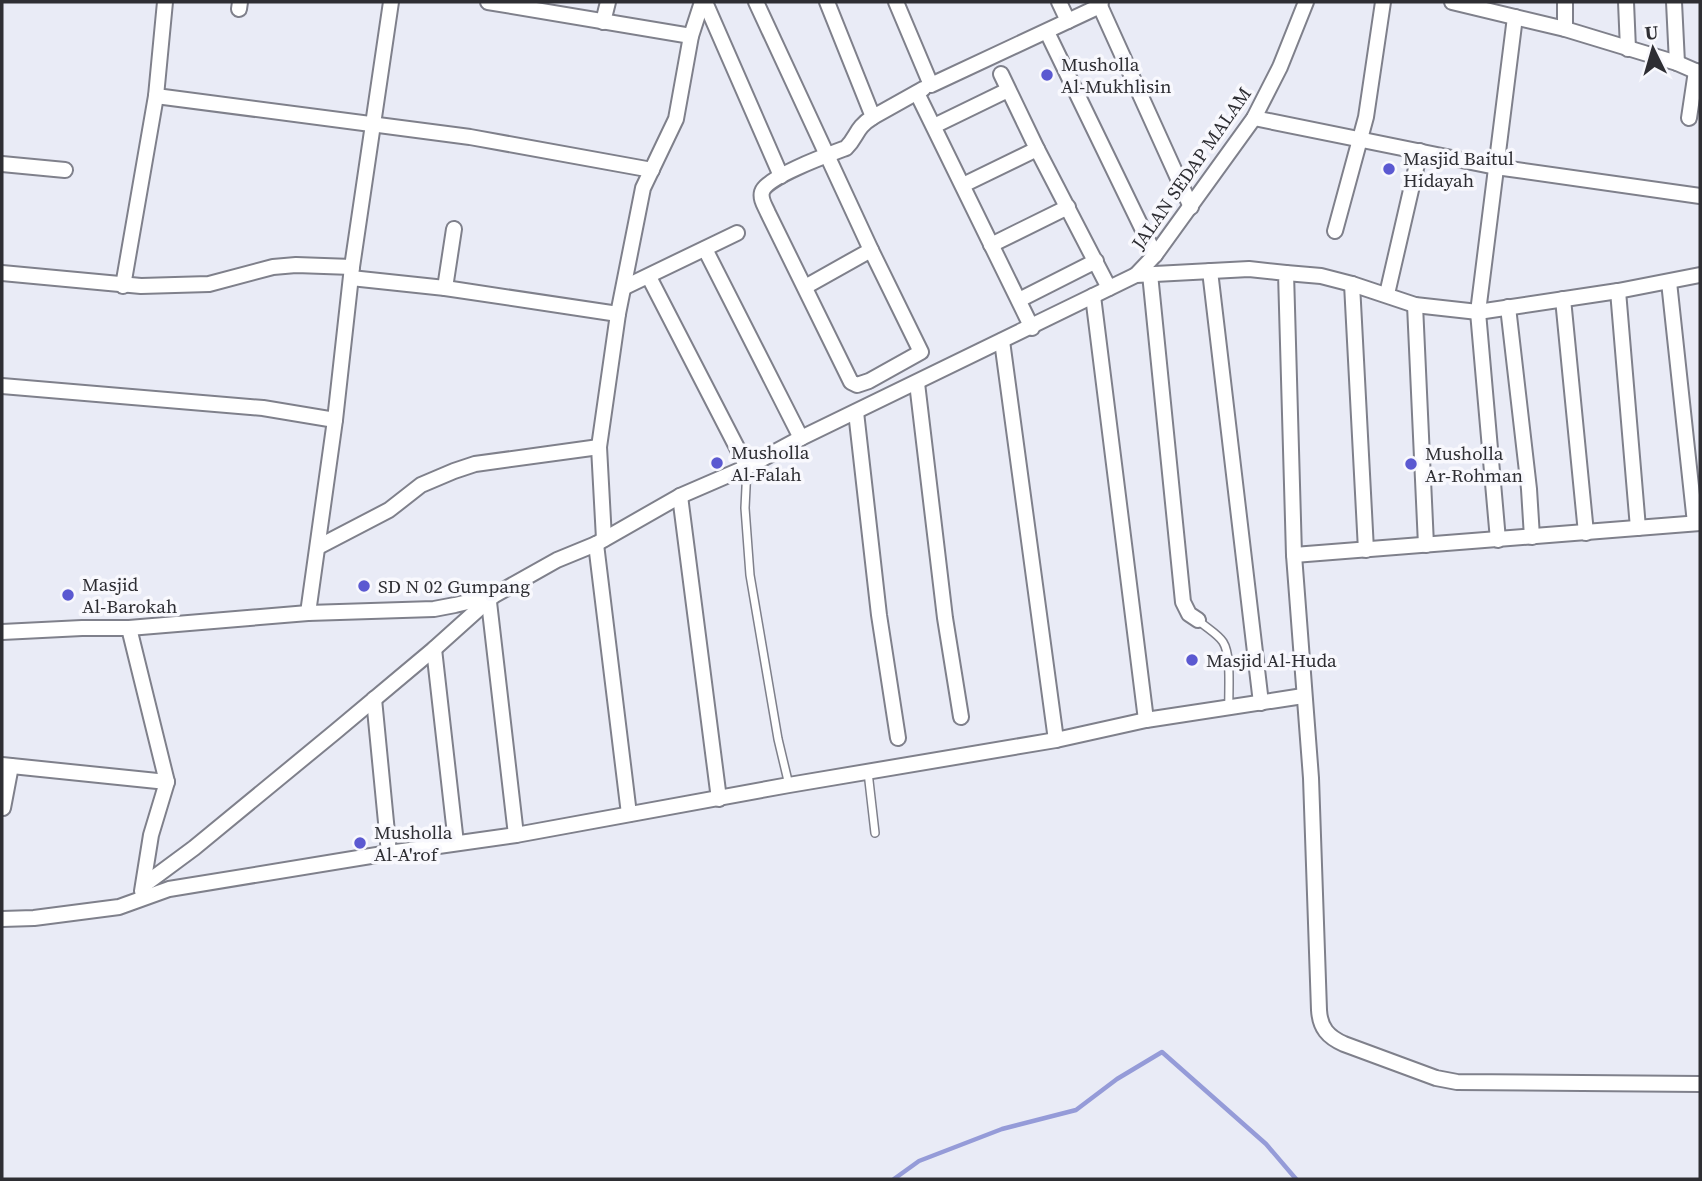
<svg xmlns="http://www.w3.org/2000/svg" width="1702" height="1181" font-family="'Source Serif 4',serif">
<rect width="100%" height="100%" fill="#e9ebf6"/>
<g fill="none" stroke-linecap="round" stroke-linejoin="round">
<path stroke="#959bd8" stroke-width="4.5" d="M 894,1179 L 919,1161 L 1002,1129 L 1076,1110 L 1117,1079 L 1162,1052 L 1266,1144 L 1296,1179"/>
<defs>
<g id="lane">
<path d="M 747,467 L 745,508 L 750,575 L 778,739 L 789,785"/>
<path d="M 1198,620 C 1205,627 1218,634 1223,642 C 1232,656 1228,692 1229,708"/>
<path d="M 868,772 L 875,833"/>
</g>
<g id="street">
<path d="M 488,2 L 691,36"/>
<path d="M 705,2 L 781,176"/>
<path d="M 756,2 L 871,250 L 805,287"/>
<path d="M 827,2 L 873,117 L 923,89"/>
<path d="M 896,2 L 931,85 L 1100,6 L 1101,2"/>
<path d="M 1059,2 L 1068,21"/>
<path d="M 1452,2 L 1565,29 L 1677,63 L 1700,73"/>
<path d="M 1565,2 L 1565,29"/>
<path d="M 1626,2 L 1628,49"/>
<path d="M 1674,2 L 1677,63"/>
<path d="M 1100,6 L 1191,207"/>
<path d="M 239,9 L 240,2"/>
<path d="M 603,22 L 608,2"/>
<path d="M 1047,32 L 1155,255"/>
<path d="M 917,93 L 1032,328"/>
<path d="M 156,96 L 470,137 L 652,170"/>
<path d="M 1254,118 L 1496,167 L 1700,196"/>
<path d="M 1689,118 L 1696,71"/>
<path d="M 934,126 L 1008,90"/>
<path d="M 1037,149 L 1109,288"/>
<path d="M 2,164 L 65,170"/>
<path d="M 963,185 L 1037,149 L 1001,74"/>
<path d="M 1335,231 L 1366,117 L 1383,2"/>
<path d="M 991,245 L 1068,207"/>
<path d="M 705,249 L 801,438"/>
<path d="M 871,250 L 921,352 L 869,381 L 857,385 L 851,382 L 768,213 C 765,206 760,199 762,192 C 766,177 830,154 846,148 C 858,136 855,128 873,117"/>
<path d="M 1210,271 L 1261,703"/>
<path d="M 2,273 L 141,286 L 209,284 L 273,267 L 296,265 L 352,267"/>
<path d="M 1286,273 L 1321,276 L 1352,284 L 1415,305 L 1478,312 L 1618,291 L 1700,275"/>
<path d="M 1150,274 L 1183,602 L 1189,614 L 1198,620"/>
<path d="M 1136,275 L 1155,255 L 1254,118 L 1280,67 L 1306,2"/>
<path d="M 649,277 L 747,467"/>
<path d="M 351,278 L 445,288 L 618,314"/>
<path d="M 1669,282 L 1695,523"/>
<path d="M 1352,284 L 1366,550"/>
<path d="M 123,286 L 156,96 L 165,2"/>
<path d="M 625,287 L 737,233"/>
<path d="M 445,288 L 454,229"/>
<path d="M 1618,291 L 1638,528"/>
<path d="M 1387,294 L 1420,151"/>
<path d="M 1093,296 L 1146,720"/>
<path d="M 1563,299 L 1586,533"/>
<path d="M 1019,300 L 1096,261"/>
<path d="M 1415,305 L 1426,545"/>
<path d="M 1508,307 L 1529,489 L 1532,537"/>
<path d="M 1002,341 L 1056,740"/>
<path d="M 917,383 L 945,618 L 961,717"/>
<path d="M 2,386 L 263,408 L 335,420"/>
<path d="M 856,412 L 879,615 L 898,738"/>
<path d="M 680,496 L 719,799"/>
<path d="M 604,539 L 599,447 L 618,314 L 643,188 L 676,119 L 691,36 L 702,2"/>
<path d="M 1498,540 L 1478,312 L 1515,17"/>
<path d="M 596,544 L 629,814"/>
<path d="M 318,547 L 389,510 L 421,485 L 454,471 L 475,464 L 599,447"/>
<path d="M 1294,555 L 1700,523"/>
<path d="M 489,602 L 516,835"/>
<path d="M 308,613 L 335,420 L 352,267 L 391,2"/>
<path d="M 129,628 L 167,782 L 151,835 L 142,891"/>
<path d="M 2,632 L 82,628 L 129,628 L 308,613 L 434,609 L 455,605 L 493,596 L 557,560 L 596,544 L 680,496 L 747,467 L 801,438 L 1136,275 L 1249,269 L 1286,273 L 1294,555 L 1311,778 L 1319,1010 C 1320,1028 1328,1037 1344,1044 L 1436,1078 L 1457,1082 L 1700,1084"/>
<path d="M 434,649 L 456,843"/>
<path d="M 374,699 L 389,853"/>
<path d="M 2,765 L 167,782"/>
<path d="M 3,808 L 11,766"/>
<path d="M 144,885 L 194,848 L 335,732 L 434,649 L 493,596"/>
<path d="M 2,919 L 34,918 L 119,907 L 169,889 L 389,853 L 516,835 L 789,785 L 1056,740 L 1146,720 L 1303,696"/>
</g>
</defs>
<use href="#lane" stroke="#7f808b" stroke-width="10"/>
<use href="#street" stroke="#7f808b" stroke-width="18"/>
<use href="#lane" stroke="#fff" stroke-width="7"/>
<use href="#street" stroke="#fff" stroke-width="14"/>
</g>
<g fill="#5b59d1" stroke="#f8f8fd" stroke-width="2.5">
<circle cx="1047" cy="75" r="7"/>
<circle cx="1389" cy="169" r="7"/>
<circle cx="717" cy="463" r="7"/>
<circle cx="1411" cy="464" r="7"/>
<circle cx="364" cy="586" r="7"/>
<circle cx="68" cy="595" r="7"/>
<circle cx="1192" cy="660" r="7"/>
<circle cx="360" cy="843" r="7"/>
</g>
<g text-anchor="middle" stroke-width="7" stroke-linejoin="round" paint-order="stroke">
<g font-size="19" fill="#2e2e33" stroke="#f8f8fd" text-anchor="start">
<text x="1061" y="71">Musholla<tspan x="1061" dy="22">Al-Mukhlisin</tspan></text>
<text x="1403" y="165">Masjid Baitul<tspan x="1403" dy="22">Hidayah</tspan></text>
<text x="731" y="459">Musholla<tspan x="731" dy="22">Al-Falah</tspan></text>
<text x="1425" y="460">Musholla<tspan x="1425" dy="22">Ar-Rohman</tspan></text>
<text x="82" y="591">Masjid<tspan x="82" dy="22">Al-Barokah</tspan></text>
<text x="378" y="593">SD N 02 Gumpang</text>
<text x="1206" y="667">Masjid Al-Huda</text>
<text x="374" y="839">Musholla<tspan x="374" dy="22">Al-A'rof</tspan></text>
</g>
<g font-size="19" fill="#2e2e33" stroke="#f8f8fd">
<text transform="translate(1191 168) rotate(-55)" y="7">JALAN SEDAP MALAM</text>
</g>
</g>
<rect width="1702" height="1181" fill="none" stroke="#2e2e33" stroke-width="7"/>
<g transform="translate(1653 49) rotate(355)" stroke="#f8f8fd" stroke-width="5" paint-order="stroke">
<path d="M0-5L12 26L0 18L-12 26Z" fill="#2e2e33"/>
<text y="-10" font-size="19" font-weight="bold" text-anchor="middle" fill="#2e2e33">U</text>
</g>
</svg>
